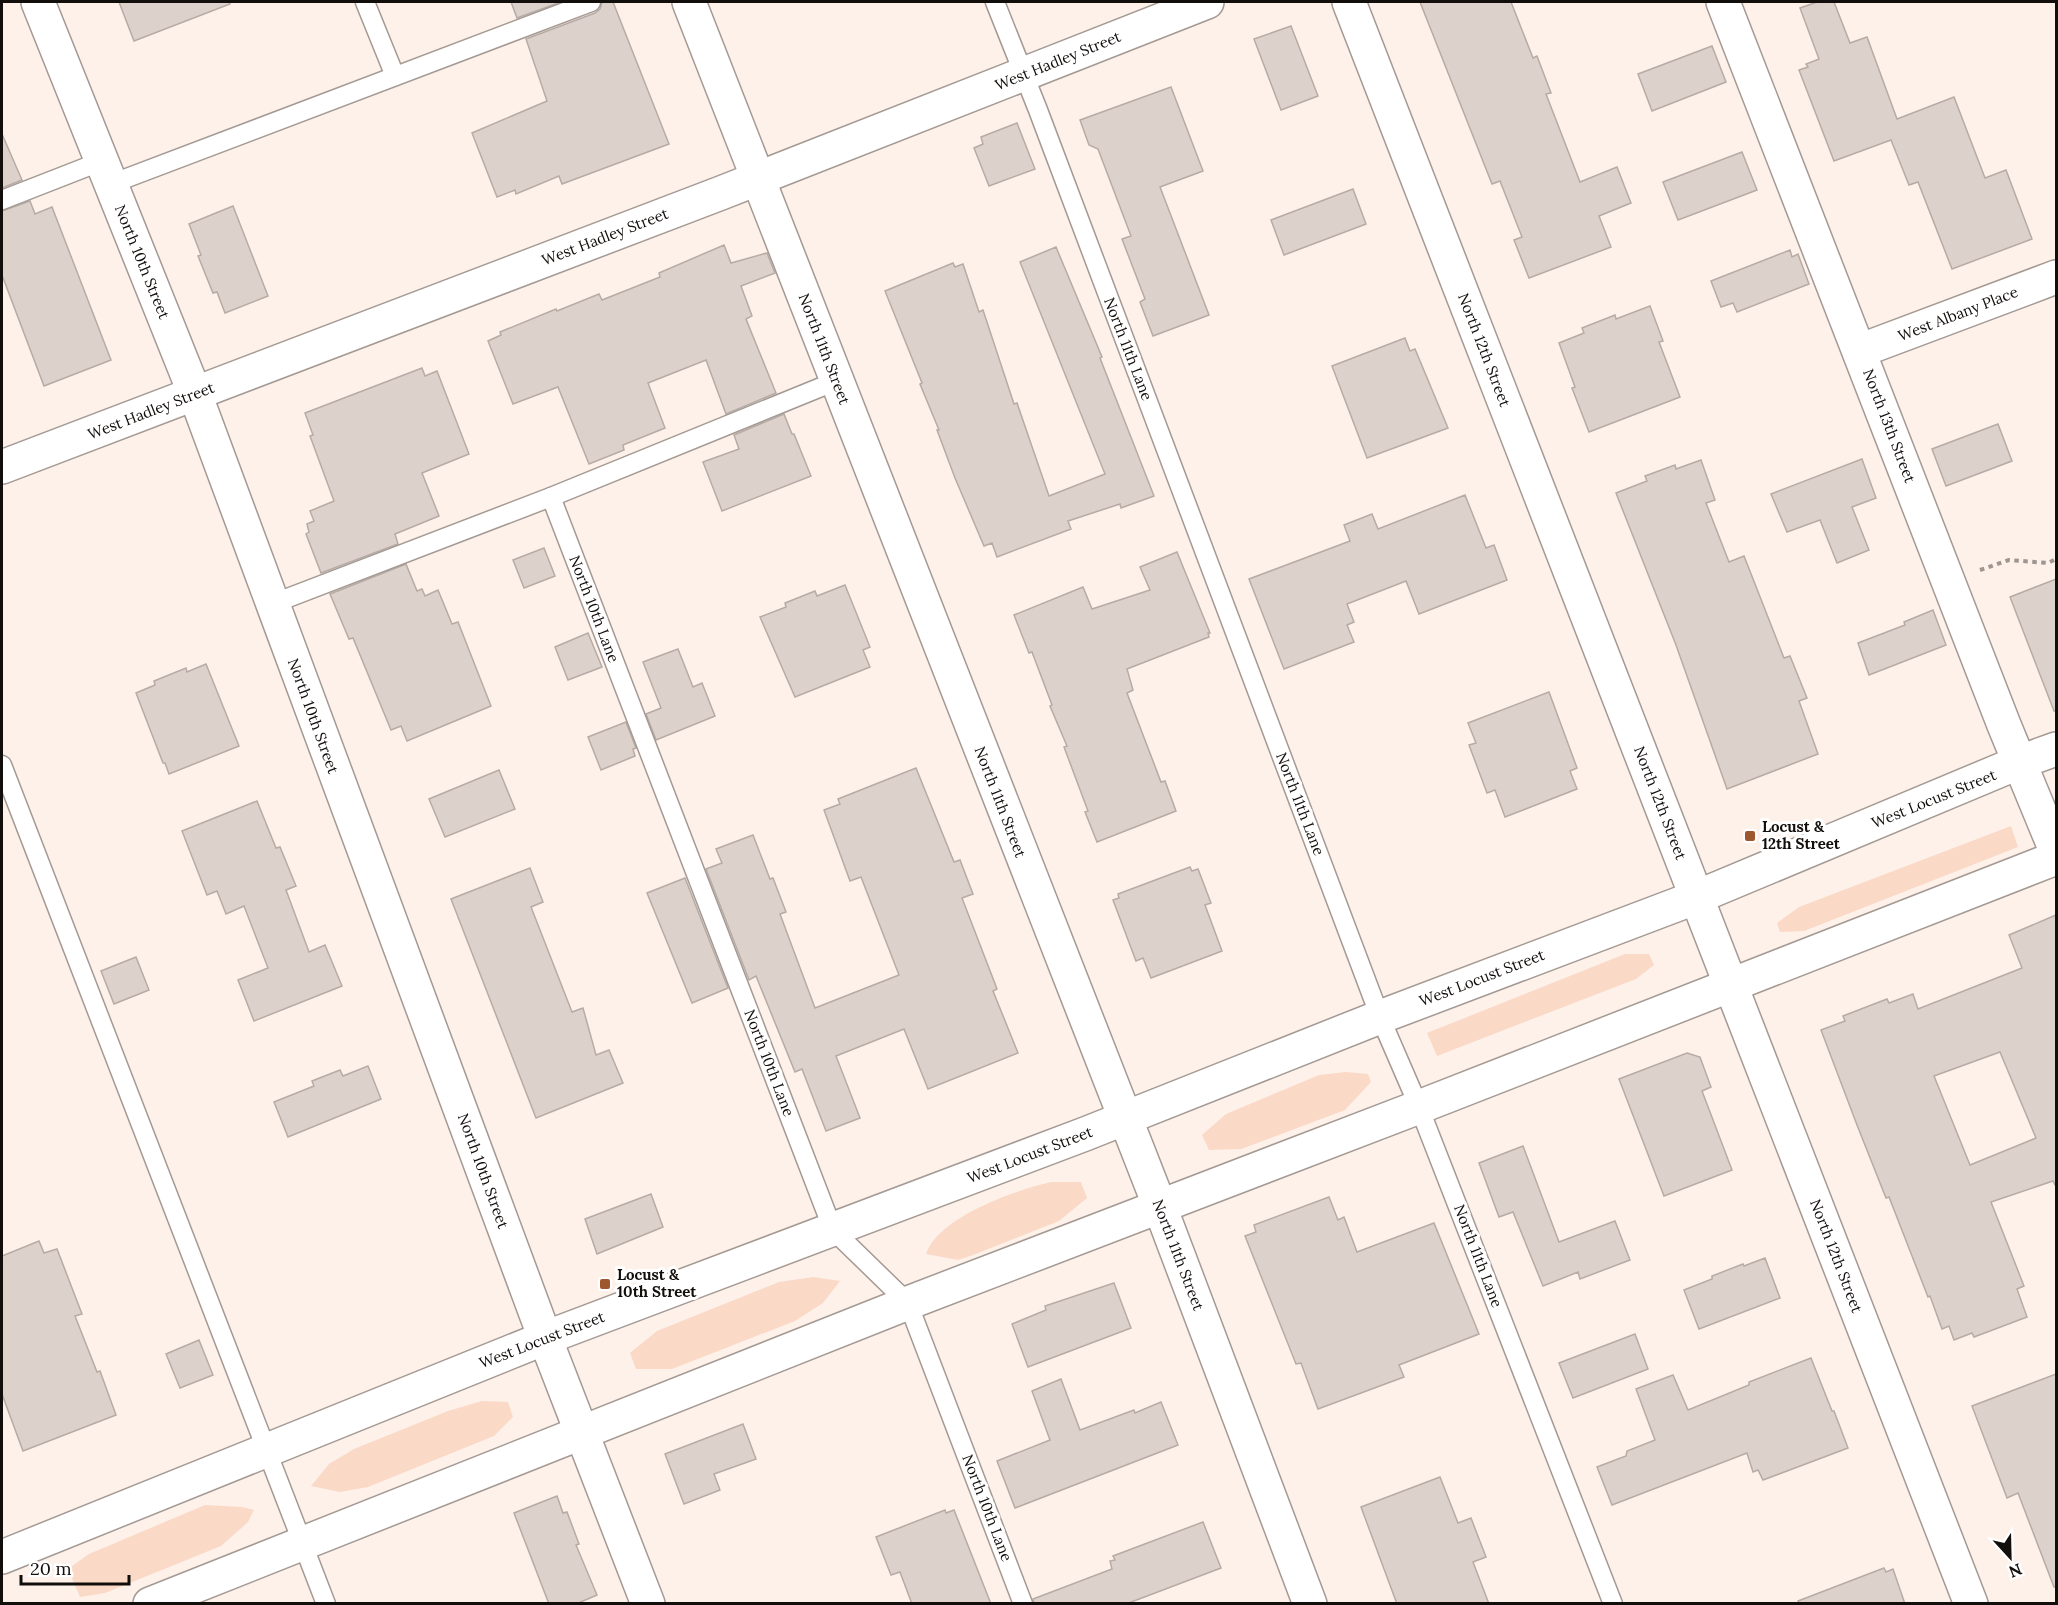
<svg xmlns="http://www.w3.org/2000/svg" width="2058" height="1605" font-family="Lora,serif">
<rect width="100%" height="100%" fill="#fdf1ea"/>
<g fill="#fbd9c7">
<path d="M 2011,826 L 2018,847 L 1804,931 L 1780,932 L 1777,923 L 1799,907 Z"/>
<path d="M 1625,954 L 1649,954 L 1654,965 L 1636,979 L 1437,1056 L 1427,1033 Z"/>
<path d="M 1346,1072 L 1368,1074 L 1371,1082 L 1345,1110 L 1241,1149 L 1209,1150 L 1202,1135 L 1226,1114 L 1319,1075 Z"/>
<path d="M 1052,1182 L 1081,1182 L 1087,1198 L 1059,1221 L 973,1255 L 958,1260 L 926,1254 C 937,1218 1017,1189 1052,1182 Z"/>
<path d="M 813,1277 L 840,1281 L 823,1303 L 795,1321 L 672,1369 L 636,1369 L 630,1353 L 657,1331 L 779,1282 Z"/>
<path d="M 482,1401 L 508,1402 L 513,1417 L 494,1436 L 368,1487 L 340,1492 L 311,1486 L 329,1464 L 354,1449 L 448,1411 Z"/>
<path d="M 205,1505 L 242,1507 L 254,1510 L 248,1522 L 221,1546 L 105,1593 L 80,1597 L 68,1569 L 89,1554 Z"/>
</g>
<g fill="#ddd1cb" stroke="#b7aba6" stroke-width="1.5" fill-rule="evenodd">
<path d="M 119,2 L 230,2 L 230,4 L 134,41 Z"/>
<path d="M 511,2 L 561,2 L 517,18 Z"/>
<path d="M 602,2 L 613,2 L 669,144 L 562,184 L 559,176 L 516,194 L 515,190 L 497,197 L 472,133 L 547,101 L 526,39 L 595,13 L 600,9 Z"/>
<path d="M 1420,2 L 1511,2 L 1533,58 L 1537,56 L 1551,93 L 1546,94 L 1580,182 L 1617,167 L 1631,203 L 1599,216 L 1611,247 L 1529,278 L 1514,240 L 1522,237 L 1500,181 L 1492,184 Z"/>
<path d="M 1817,2 L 1834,2 L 1850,43 L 1867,37 L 1897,119 L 1954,97 L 1985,178 L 2006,170 L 2032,239 L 1952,269 L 1918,182 L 1909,185 L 1891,140 L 1834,161 L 1799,70 L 1808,67 L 1806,64 L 1819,59 L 1800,8 Z"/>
<path d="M 1291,26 L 1318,96 L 1281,110 L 1254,39 Z"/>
<path d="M 1712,46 L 1726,82 L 1652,111 L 1638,74 Z"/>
<path d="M 1171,87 L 1203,171 L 1160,187 L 1209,315 L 1153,336 L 1140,302 L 1145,299 L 1122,239 L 1131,236 L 1098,149 L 1089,145 L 1080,120 Z"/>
<path d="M 1017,123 L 1035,169 L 989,186 L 974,148 L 983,144 L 981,137 Z"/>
<path d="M 2,134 L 22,180 L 2,188 Z"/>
<path d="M 1742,152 L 1757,190 L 1678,220 L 1663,182 Z"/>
<path d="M 1353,189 L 1366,224 L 1284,255 L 1271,220 Z"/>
<path d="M 30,201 L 35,214 L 52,207 L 111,360 L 44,386 L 2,275 L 2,211 Z"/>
<path d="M 233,206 L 268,296 L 225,313 L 217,292 L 213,293 L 198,256 L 201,255 L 189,224 Z"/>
<path d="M 724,245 L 731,263 L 767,253 L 775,273 L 741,286 L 752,316 L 746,319 L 776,393 L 726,414 L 706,360 L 648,383 L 665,428 L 623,445 L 624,450 L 589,464 L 558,387 L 513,404 L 488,341 L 501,335 L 500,332 L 556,309 L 557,311 L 599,294 L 602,300 L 660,277 L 659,273 Z"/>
<path d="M 1056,247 L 1102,357 L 1100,358 L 1154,496 L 1121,508 L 1120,504 L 1068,521 L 1071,529 L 997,557 L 992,543 L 984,546 L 955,478 L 937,430 L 939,430 L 920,384 L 922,383 L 885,291 L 953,263 L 955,267 L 963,264 L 979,312 L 983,310 L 1014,404 L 1017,403 L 1049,496 L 1105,474 L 1020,262 Z"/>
<path d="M 1790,250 L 1792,257 L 1798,254 L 1809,284 L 1737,312 L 1733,303 L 1721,307 L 1711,281 Z"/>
<path d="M 1650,306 L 1663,341 L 1659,342 L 1680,397 L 1589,432 L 1572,388 L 1575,387 L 1559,343 L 1584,333 L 1582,328 L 1615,315 L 1616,319 Z"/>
<path d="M 1405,338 L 1410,351 L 1415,349 L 1448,428 L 1367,458 L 1332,366 Z"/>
<path d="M 422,368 L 425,376 L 437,371 L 469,454 L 422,473 L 439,516 L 395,534 L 398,544 L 321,573 L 306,534 L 309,532 L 307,524 L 314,521 L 310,511 L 334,501 L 310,436 L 313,435 L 305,413 Z"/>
<path d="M 784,414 L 792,434 L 794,434 L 811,476 L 722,511 L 703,462 L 739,449 L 734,435 Z"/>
<path d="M 1998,424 L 2012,461 L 1946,486 L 1932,449 Z"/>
<path d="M 1862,459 L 1876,498 L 1852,507 L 1869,550 L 1837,563 L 1820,520 L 1787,532 L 1771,494 Z"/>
<path d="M 1701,460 L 1715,500 L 1706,503 L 1729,562 L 1744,556 L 1784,658 L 1790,656 L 1807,698 L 1799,701 L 1818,754 L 1727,789 L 1676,645 L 1616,493 L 1647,481 L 1645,476 L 1675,465 L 1676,469 Z"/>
<path d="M 1465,495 L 1486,548 L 1494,545 L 1507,580 L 1419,614 L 1406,581 L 1347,604 L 1354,622 L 1347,625 L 1354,642 L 1284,669 L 1249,579 L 1350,541 L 1344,525 L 1372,514 L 1378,529 Z"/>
<path d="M 544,548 L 555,576 L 524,588 L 513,560 Z"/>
<path d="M 1177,552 L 1210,633 L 1208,633 L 1209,637 L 1127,669 L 1133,690 L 1127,693 L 1161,782 L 1165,781 L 1176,811 L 1097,842 L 1085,812 L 1088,811 L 1064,747 L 1067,746 L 1050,706 L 1052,705 L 1032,652 L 1029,653 L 1014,615 L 1083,587 L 1092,609 L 1150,590 L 1140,567 Z"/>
<path d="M 406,564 L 417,591 L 422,589 L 425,596 L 438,590 L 452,624 L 458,622 L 491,706 L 407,741 L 401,726 L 391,730 L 353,638 L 349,639 L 330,594 Z"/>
<path d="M 2056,579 L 2056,711 L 2054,711 L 2010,597 Z"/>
<path d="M 845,585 L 870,647 L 863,650 L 870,667 L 795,697 L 760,617 L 786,607 L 785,603 L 815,591 L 817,596 Z"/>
<path d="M 1933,610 L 1946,645 L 1869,675 L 1858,643 L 1905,625 L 1904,622 Z"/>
<path d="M 588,633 L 602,667 L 568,680 L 555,647 Z"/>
<path d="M 678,649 L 693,687 L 702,683 L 715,716 L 656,740 L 646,714 L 661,708 L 643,662 Z"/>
<path d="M 206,664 L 239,746 L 169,774 L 165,763 L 163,763 L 136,693 L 155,685 L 154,681 L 186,668 L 187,672 Z"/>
<path d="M 1549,692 L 1577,768 L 1570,771 L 1577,789 L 1505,817 L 1495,790 L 1487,793 L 1469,745 L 1476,743 L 1468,723 Z"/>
<path d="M 626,722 L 636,748 L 633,749 L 635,756 L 601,770 L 588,737 Z"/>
<path d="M 916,768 L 954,862 L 960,860 L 973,894 L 962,898 L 997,989 L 993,991 L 1018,1053 L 928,1089 L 904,1029 L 836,1056 L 860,1118 L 826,1131 L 802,1069 L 795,1072 L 756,976 L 749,980 L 706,869 L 722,863 L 716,849 L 753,835 L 770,879 L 773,878 L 786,912 L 780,914 L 815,1008 L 899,975 L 861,877 L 850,881 L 824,810 L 840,804 L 838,799 Z"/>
<path d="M 499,770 L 515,809 L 445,837 L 429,799 Z"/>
<path d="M 257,801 L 276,848 L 280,847 L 296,886 L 286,890 L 309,952 L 325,945 L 342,986 L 254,1021 L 238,980 L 268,968 L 244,906 L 226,914 L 217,891 L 207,895 L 182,831 Z"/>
<path d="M 1190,867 L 1192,871 L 1198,869 L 1211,903 L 1205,905 L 1222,951 L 1151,978 L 1143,958 L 1136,961 L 1113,900 L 1119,898 L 1118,894 Z"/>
<path d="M 530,868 L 543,902 L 531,907 L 572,1012 L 583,1008 L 596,1055 L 609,1050 L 623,1083 L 536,1118 L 451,899 Z"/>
<path d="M 685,878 L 728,988 L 692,1003 L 647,893 Z"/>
<path d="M 2056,915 L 2056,1185 L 2055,1185 L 2053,1181 L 1991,1202 L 2024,1286 L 2017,1289 L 2027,1317 L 1974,1337 L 1972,1333 L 1954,1340 L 1949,1326 L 1942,1329 L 1930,1296 L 1928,1297 L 1889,1197 L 1886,1198 L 1857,1125 L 1821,1030 L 1845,1021 L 1843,1016 L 1887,999 L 1889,1003 L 1913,994 L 1918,1009 L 2022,968 L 2009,935 ZM 2000,1052 L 2036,1138 L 1970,1165 L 1934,1076 Z"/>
<path d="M 136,957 L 149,990 L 114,1004 L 101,971 Z"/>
<path d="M 1687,1053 L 1700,1057 L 1711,1087 L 1702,1091 L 1732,1170 L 1664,1196 L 1619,1079 Z"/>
<path d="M 368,1066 L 381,1099 L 288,1137 L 274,1102 L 314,1086 L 312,1081 L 340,1070 L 343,1076 Z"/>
<path d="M 1523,1146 L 1559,1242 L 1615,1221 L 1630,1260 L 1580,1279 L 1578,1272 L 1543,1286 L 1513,1212 L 1499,1217 L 1479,1163 Z"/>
<path d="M 651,1194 L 663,1227 L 597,1254 L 585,1219 Z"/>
<path d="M 1329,1197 L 1338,1220 L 1344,1217 L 1357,1252 L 1434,1223 L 1479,1334 L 1399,1365 L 1404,1377 L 1318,1409 L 1301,1363 L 1296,1364 L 1245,1236 L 1256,1232 L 1254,1225 Z"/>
<path d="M 39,1241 L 44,1253 L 57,1249 L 82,1314 L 75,1316 L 97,1372 L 100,1371 L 116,1415 L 23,1451 L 2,1394 L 2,1256 Z"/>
<path d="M 1765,1258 L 1780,1298 L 1699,1329 L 1684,1290 L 1712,1279 L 1712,1276 L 1743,1264 L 1744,1266 Z"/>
<path d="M 1114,1283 L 1131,1328 L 1028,1367 L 1012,1324 L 1046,1310 L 1045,1306 Z"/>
<path d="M 1635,1334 L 1648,1369 L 1573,1398 L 1559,1363 Z"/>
<path d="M 199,1340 L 213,1375 L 180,1388 L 166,1354 Z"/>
<path d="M 1811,1358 L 1832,1411 L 1834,1411 L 1848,1448 L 1763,1480 L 1758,1470 L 1753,1472 L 1747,1453 L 1612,1505 L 1597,1467 L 1626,1456 L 1627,1451 L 1655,1440 L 1636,1389 L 1673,1375 L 1688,1410 L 1749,1385 L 1749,1382 Z"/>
<path d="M 2056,1374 L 2056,1587 L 2054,1587 L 2018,1493 L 2007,1498 L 1972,1406 Z"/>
<path d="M 1061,1379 L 1080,1430 L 1134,1410 L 1135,1413 L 1161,1402 L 1178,1445 L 1015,1508 L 997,1461 L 1050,1440 L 1032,1391 Z"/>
<path d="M 743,1424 L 756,1459 L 714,1474 L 720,1490 L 684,1504 L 665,1454 Z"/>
<path d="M 1440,1477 L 1458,1523 L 1471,1518 L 1486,1557 L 1473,1562 L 1489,1604 L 1397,1604 L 1361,1507 Z"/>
<path d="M 557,1496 L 563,1513 L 567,1512 L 579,1544 L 576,1545 L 597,1595 L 576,1604 L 549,1604 L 514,1513 Z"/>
<path d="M 945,1510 L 946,1513 L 954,1510 L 991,1604 L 912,1604 L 900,1572 L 891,1575 L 876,1537 Z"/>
<path d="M 1203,1522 L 1221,1568 L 1126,1604 L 1034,1604 L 1033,1599 L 1112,1569 L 1110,1561 L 1115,1560 L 1113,1556 Z"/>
<path d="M 1884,1568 L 1886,1572 L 1893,1569 L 1905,1604 L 1799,1604 L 1798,1601 Z"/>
</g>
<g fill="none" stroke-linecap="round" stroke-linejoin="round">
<defs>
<g id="lane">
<path d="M 365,2 L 395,76"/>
<path d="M 995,2 L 1038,110 L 1380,1017 L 1419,1107 L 1613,1604"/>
<path d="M 111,184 L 591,2"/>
<path d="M 2,200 L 102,161"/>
<path d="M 551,497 L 833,1230 L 908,1303 L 1023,1604"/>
<path d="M 272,604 L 551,497 L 836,381"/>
<path d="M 2,765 L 326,1604"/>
</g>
<g id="street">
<path d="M 38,2 L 195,394 L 545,1338 L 648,1604"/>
<path d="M 689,2 L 1160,1207 L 1310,1604"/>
<path d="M 1349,2 L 1971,1604"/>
<path d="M 1723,2 L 2004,725 L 2056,851"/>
<path d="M 1859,351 L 2056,277"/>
<path d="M 2,467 L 721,193 L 1207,2"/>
</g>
<g id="secondary">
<path d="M 2,1557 L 545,1338 L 1085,1134 L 1380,1017 L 1697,897 L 2020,762 L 2056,749"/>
<path d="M 150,1604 L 908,1303 L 1419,1107 L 2056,858"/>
</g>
</defs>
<use href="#lane" stroke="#a49993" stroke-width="21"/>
<use href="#street" stroke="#a49993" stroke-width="36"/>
<use href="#secondary" stroke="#a49993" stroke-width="36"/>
<path stroke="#9f9691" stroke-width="4" stroke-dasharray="4.5 4.5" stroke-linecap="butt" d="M 1980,570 L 2009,560 L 2048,563 L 2056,559"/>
<use href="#lane" stroke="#fff" stroke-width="18"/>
<use href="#street" stroke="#fff" stroke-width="33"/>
<use href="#secondary" stroke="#fff" stroke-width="33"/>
</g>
<g fill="#9e582e" stroke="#fff" stroke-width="2">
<rect x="1744" y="830" width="12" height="12" rx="3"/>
<rect x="599" y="1278" width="12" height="12" rx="3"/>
</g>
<g text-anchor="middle" stroke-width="6" stroke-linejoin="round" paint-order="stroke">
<g font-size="15" fill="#120e0c" stroke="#fff">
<text transform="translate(1058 61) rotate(-22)" y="5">West Hadley Street</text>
<text transform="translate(605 237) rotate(-21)" y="5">West Hadley Street</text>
<text transform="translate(142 262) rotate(68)" y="5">North 10th Street</text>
<text transform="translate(1958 314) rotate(-21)" y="5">West Albany Place</text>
<text transform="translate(824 349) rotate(69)" y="5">North 11th Street</text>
<text transform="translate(1128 349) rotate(69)" y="5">North 11th Lane</text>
<text transform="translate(1484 350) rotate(69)" y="5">North 12th Street</text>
<text transform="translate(151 411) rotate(-21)" y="5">West Hadley Street</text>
<text transform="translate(1889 426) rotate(69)" y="5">North 13th Street</text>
<text transform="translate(594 609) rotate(69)" y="5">North 10th Lane</text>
<text transform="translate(313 716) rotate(70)" y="5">North 10th Street</text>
<text transform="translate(1934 799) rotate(-22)" y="5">West Locust Street</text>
<text transform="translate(1000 802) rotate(69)" y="5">North 11th Street</text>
<text transform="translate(1660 803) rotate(69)" y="5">North 12th Street</text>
<text transform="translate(1300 804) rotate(69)" y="5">North 11th Lane</text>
<text transform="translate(1482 978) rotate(-21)" y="5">West Locust Street</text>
<text transform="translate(769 1063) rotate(69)" y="5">North 10th Lane</text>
<text transform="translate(1030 1155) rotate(-21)" y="5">West Locust Street</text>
<text transform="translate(483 1171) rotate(70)" y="5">North 10th Street</text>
<text transform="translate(1178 1255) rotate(69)" y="5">North 11th Street</text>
<text transform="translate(1478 1256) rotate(69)" y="5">North 11th Lane</text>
<text transform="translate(1836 1256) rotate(69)" y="5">North 12th Street</text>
<text transform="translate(542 1340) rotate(-21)" y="5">West Locust Street</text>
<text transform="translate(987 1508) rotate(69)" y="5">North 10th Lane</text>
</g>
<g font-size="15" font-weight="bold" fill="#120e0c" stroke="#fff" text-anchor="start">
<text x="1762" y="832">Locust &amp;<tspan x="1762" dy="17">12th Street</tspan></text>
<text x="617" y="1280">Locust &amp;<tspan x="617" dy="17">10th Street</tspan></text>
</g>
</g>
<rect width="2058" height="1605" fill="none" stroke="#120e0c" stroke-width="6"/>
<g transform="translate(2010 1557) rotate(158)" stroke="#ffffff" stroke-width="4.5" paint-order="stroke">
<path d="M0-4.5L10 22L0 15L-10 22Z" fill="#120e0c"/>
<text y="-9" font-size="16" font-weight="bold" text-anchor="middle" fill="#120e0c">N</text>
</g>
<path d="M21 1575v9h108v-9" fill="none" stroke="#120e0c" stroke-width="3"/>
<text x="30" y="1575" font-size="18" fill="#120e0c" stroke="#ffffff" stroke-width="4.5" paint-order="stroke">20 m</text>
</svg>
